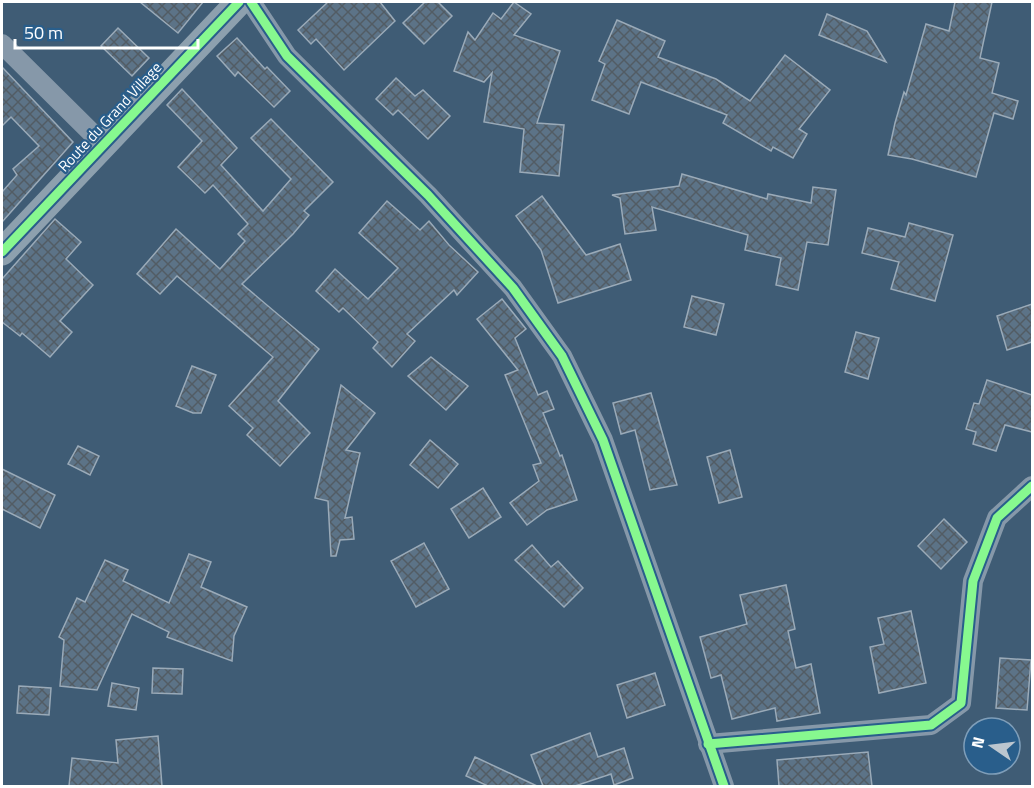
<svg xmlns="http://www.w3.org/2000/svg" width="1034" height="788" font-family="'Titillium Web',sans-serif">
<defs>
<pattern id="building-cross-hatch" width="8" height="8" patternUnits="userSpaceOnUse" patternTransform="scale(1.5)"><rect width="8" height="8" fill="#5c7387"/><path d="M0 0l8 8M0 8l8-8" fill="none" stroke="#525c64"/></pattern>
</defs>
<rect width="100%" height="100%" fill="#3f5c75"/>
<g fill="url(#building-cross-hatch)" stroke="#9aaab8" stroke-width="1.5">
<path d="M 140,2 L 203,2 L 178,33 Z"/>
<path d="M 328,2 L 380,2 L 395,21 L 344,70 L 316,39 L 311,44 L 298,30 Z"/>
<path d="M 425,2 L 438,2 L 452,16 L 424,44 L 403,23 Z"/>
<path d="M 514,2 L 531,14 L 514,35 L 560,51 L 537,123 L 564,125 L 559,176 L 520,172 L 524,129 L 484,122 L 492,73 L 484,82 L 454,71 L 468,32 L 475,40 L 493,13 L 501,19 Z"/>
<path d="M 955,2 L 992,2 L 980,58 L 999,63 L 992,93 L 1018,101 L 1013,119 L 994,113 L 976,177 L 912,159 L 888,155 L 895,123 L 904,92 L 906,95 L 926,24 L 949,31 Z"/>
<path d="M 827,14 L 867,31 L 886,62 L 819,35 Z"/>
<path d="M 617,20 L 665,41 L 658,57 L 716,79 L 750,101 L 785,55 L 830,90 L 799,129 L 807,134 L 793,158 L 773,147 L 771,151 L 723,123 L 727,115 L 641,82 L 629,114 L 592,100 L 605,64 L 599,61 Z"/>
<path d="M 118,28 L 149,58 L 132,76 L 101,46 Z"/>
<path d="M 237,38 L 265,69 L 267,67 L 290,91 L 274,107 L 238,72 L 235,76 L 217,56 Z"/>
<path d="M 2,67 L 73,142 L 2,222 L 2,192 L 17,175 L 13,169 L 39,146 L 11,117 L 2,126 Z"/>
<path d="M 396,78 L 415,96 L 423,90 L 450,116 L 428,139 L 398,110 L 393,115 L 376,99 Z"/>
<path d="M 182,89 L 237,148 L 221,165 L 263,211 L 291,179 L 251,138 L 271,119 L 333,182 L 304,211 L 309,215 L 293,234 L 242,284 L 319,349 L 278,401 L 310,433 L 280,466 L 247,435 L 253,428 L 229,406 L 273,357 L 177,276 L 160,294 L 137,274 L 176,229 L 220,269 L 245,241 L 238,234 L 248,224 L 213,185 L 205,193 L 178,167 L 202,141 L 167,105 Z"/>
<path d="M 682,174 L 767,199 L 768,194 L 811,203 L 813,187 L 836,190 L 828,245 L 807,242 L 798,290 L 776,285 L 781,258 L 745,250 L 748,235 L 652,207 L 656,230 L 625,234 L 620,198 L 612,195 L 679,186 Z"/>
<path d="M 542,196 L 586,255 L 620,244 L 631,280 L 558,303 L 541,250 L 516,216 Z"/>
<path d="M 387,201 L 420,230 L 429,221 L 449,245 L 478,272 L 457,295 L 454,290 L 407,334 L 415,341 L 392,367 L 373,348 L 378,342 L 343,308 L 339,312 L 316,291 L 335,269 L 368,299 L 398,268 L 359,233 Z"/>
<path d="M 55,219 L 81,242 L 66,259 L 93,285 L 60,321 L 72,332 L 50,357 L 22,333 L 20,336 L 2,322 L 2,279 Z"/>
<path d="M 909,223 L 953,235 L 935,301 L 891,289 L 899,262 L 862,253 L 868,228 L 905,237 Z"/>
<path d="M 692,296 L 724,304 L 716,335 L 684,327 Z"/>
<path d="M 502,299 L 526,329 L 515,338 L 538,395 L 547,391 L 554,409 L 543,413 L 560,456 L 562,455 L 577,500 L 547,510 L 527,525 L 510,503 L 539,481 L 533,465 L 541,463 L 505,375 L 518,370 L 477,319 Z"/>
<path d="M 1032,304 L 1032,342 L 1007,350 L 997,316 Z"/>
<path d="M 856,332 L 879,338 L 868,379 L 845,372 Z"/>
<path d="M 431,357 L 468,386 L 446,410 L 408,376 Z"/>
<path d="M 192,366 L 216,375 L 201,413 L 193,413 L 176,406 Z"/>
<path d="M 987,380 L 1032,395 L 1032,432 L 1005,425 L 996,451 L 973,444 L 976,432 L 966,429 L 974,403 L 979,404 Z"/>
<path d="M 341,385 L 375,413 L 346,450 L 360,453 L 345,518 L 352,517 L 354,539 L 340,540 L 336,556 L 331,556 L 328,501 L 315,498 Z"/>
<path d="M 651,393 L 677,485 L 650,490 L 635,430 L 621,434 L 613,403 Z"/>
<path d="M 430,440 L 458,464 L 438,488 L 410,465 Z"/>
<path d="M 78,446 L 99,456 L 90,475 L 68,464 Z"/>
<path d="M 730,450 L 742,497 L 719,503 L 707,457 Z"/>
<path d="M 2,469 L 55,495 L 40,528 L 2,509 Z"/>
<path d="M 483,488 L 501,517 L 469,538 L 451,509 Z"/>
<path d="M 944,519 L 967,542 L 941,569 L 918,546 Z"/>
<path d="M 424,543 L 449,589 L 416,607 L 391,561 Z"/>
<path d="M 532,545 L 551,567 L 558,561 L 583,588 L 564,607 L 515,560 Z"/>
<path d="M 189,554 L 211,562 L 201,587 L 247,607 L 234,636 L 232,661 L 167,637 L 169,632 L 132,614 L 97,690 L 60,686 L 64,640 L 59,637 L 77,598 L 85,602 L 105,560 L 128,570 L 123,581 L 169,603 Z"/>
<path d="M 786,585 L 795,629 L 788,631 L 796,668 L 811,664 L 820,713 L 777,721 L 775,708 L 732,719 L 721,675 L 711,678 L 700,637 L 747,624 L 740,595 Z"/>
<path d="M 911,611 L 926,683 L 879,693 L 870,647 L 884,644 L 878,618 Z"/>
<path d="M 1000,658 L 1031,660 L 1027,710 L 996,708 Z"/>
<path d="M 153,668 L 183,669 L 182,694 L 152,693 Z"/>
<path d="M 655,673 L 665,705 L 627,718 L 617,685 Z"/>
<path d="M 112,683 L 139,688 L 136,710 L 108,706 Z"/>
<path d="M 19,686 L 51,688 L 49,715 L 17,713 Z"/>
<path d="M 590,733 L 598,757 L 624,748 L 633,778 L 614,785 L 611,774 L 575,786 L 543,786 L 531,755 Z"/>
<path d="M 158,736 L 162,786 L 69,786 L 72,758 L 118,763 L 116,740 Z"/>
<path d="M 868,752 L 872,786 L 779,786 L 777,760 Z"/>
<path d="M 475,757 L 537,786 L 488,786 L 466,776 Z"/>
</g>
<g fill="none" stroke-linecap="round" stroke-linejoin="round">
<g stroke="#8698a9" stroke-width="20">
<path d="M 251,2 L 287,56 L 428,195 L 513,288 L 562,356 L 603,440 L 724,786"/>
<path d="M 2,44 L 104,145"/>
<path d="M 708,744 L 931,725 L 961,703 L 973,581 L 997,518 L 1032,486"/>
</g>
<path stroke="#8da0ae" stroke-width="27" d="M 2,252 L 239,2"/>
<defs>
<g id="cycleway">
<path d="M 251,2 L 287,56 L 428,195 L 513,288 L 562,356 L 603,440 L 724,786"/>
<path d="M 2,252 L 239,2"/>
<path d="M 708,744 L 931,725 L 961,703 L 973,581 L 997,518 L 1032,486"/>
</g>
</defs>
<use href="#cycleway" stroke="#295e8b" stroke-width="13"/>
<use href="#cycleway" stroke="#87f88f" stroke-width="9"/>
</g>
<g text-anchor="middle" stroke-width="4.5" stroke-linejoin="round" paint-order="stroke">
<g font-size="15" fill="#fff" stroke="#295e8b">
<text transform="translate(110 117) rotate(-47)" y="5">Route du Grand Village</text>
</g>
</g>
<rect width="1034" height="788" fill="none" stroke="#ffffff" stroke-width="6"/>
<g transform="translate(992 746) rotate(284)"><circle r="28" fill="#295e8b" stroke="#7f9eb9" stroke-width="1.5"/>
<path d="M0-4.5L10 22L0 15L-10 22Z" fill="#bcc6cf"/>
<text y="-9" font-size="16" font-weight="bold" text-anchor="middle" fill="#ffffff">N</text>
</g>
<path d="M15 39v9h183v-9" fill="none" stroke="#ffffff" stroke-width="3"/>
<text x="24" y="39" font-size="18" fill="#ffffff" stroke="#295e8b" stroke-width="4.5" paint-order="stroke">50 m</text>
</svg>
